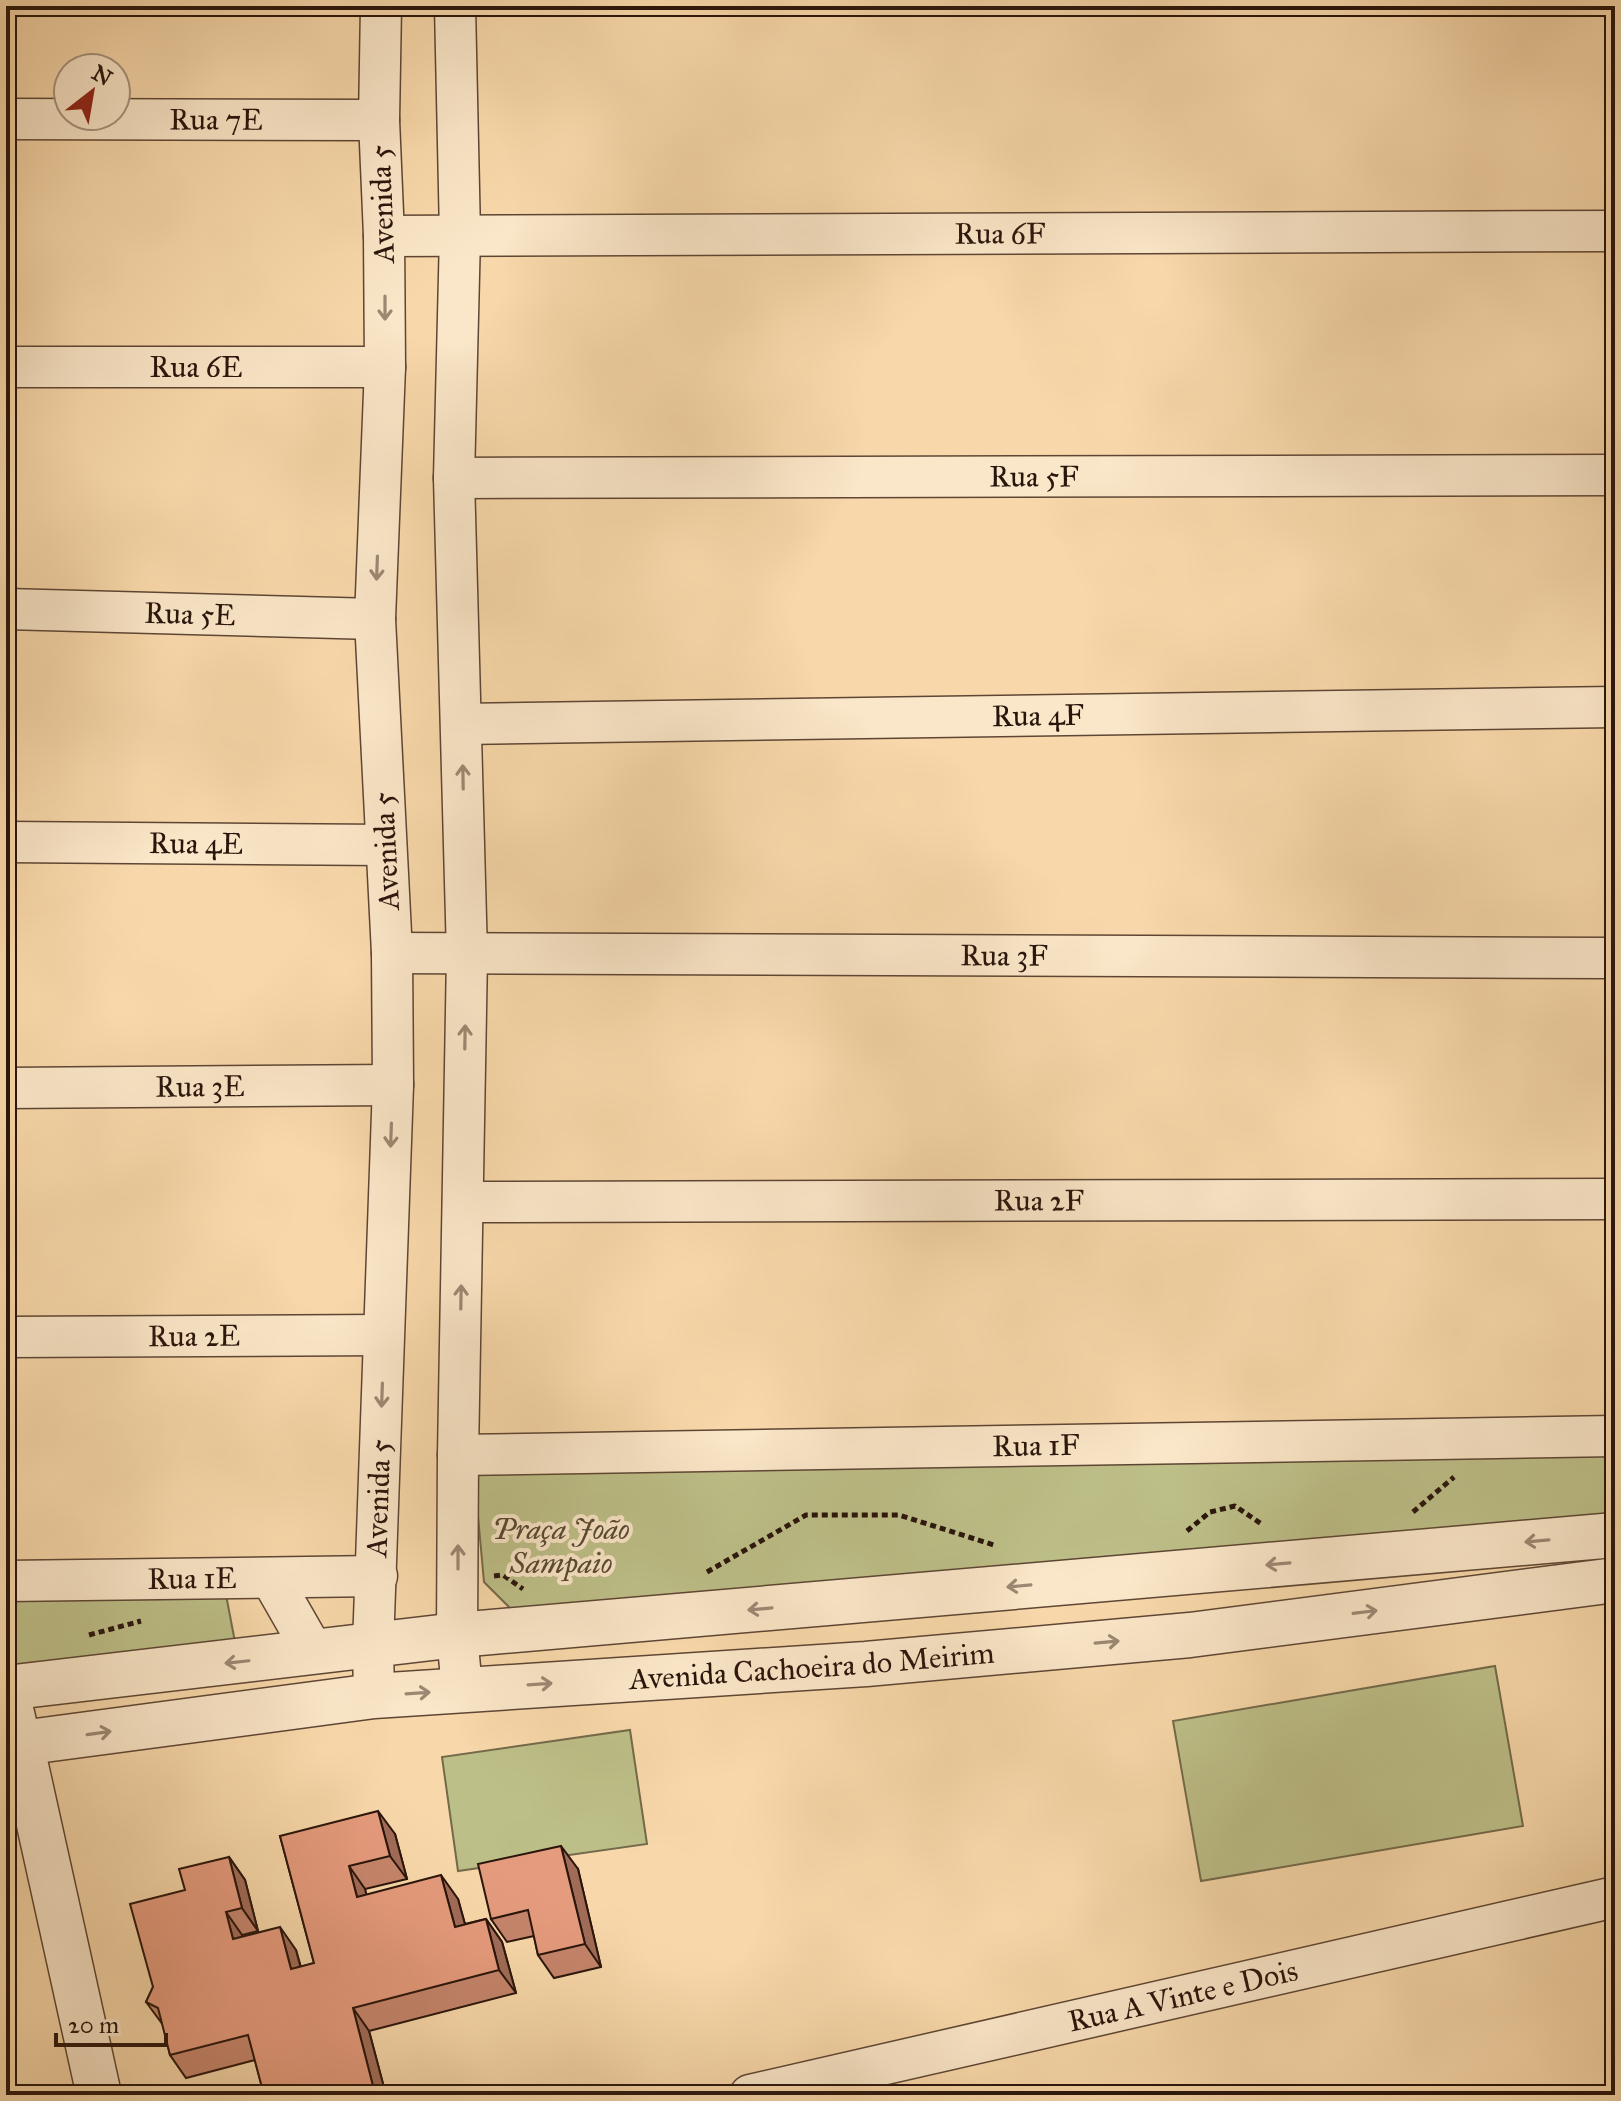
<svg xmlns="http://www.w3.org/2000/svg" width="1621" height="2101" viewBox="0 0 1621 2101" font-family="'IM FELL Great Primer',serif">
<rect width="100%" height="100%" fill="#f8d8aa"/>
<filter id="stains"><feTurbulence type="fractalNoise" baseFrequency=".0025" numOctaves="4"/><feColorMatrix values="0 0 0 0 .2 0 0 0 0 .09 0 0 0 0 .02 0 0 0 .5 -.17"/></filter>
<radialGradient id="worn" r=".72"><stop offset=".6" stop-color="#630" stop-opacity="0"/><stop offset="1" stop-color="#630" stop-opacity=".3"/></radialGradient>
<path fill="#bdbf88" stroke="#746a4a" stroke-width="2" d="M1615 1454V1531L528 1626 484 1582 474 1472Z
M223 1579 235 1642 6 1672V1587Z
M1495 1666 1523 1826 1201 1881 1173 1721Z
M630 1730 647 1844 458 1871 442 1757Z"/>
<g fill="none" stroke-linecap="round" stroke-linejoin="round">
<g stroke="#5e4634" stroke-width="43">
<g id="minor">
<path d="M455 6 460 235 454 478 467 955 458 1455 457 1635 462 1689"/>
<path id="s1" d="M6 119 379 120"/>
<path id="s2" d="M384 236 1615 231"/>
<path id="s3" d="M6 367H385"/>
<path id="s4" d="M454 478 1615 475"/>
<path id="s5" d="M6 609 375 619"/>
<path id="s6" d="M462 724 1615 707"/>
<path id="s7" d="M6 842 386 845"/>
<path id="s8" d="M392 953 1615 958"/>
<path id="s9" d="M6 1088 393 1085"/>
<path id="s10" d="M463 1202 1615 1199"/>
<path id="s11" d="M6 1337 383 1335"/>
<path id="s12" d="M458 1455 1615 1436"/>
<path d="M271 1578 314 1653"/>
<path id="s13" d="M6 1581 377 1576"/>
<path d="M8 1688 21 1743"/>
<path id="s14" d="M374 1696 373 1646 393 1085 392 953 375 619 385 367 384 236 379 120 381 6"/>
<path id="s15" d="M750 2095 1615 1897"/>
</g>
</g>
<g stroke="#5e4634" stroke-width="47">
<g id="tertiary">
<path d="M6 1688 457 1635 1615 1535"/>
<path d="M21 1743 99 2095"/>
<path id="s16" d="M6 1745 374 1696 866 1664 1190 1635 1615 1580"/>
</g>
</g>
<path stroke="#2a150c" stroke-width="5" stroke-dasharray="6 4" stroke-linecap="butt" d="M1413 1512 1454 1477
M1187 1531 1210 1512 1235 1506 1263 1525
M707 1572 806 1515H899L997 1546
M494 1576 503 1575 523 1589
M89 1635 141 1621"/>
<use href="#minor" stroke="#fae6c8" stroke-width="40"/>
<use href="#tertiary" stroke="#fae6c8" stroke-width="44"/>
</g>
<path fill="#c5856c" stroke="#2a150c" stroke-width="2" d="M395 1834 407 1879 365 1889 366 1895 458 1899 465 1924 486 1919 502 1942 516 1993 369 2031 386 2095H264L255 2060 186 2078 170 2055 163 2025 146 2002 153 1987 185 1890 229 1857 245 1880 258 1931 242 1935V1937L296 1950 301 1967 314 1963 280 1836Z
M578 1869 601 1967 554 1978 538 1955 534 1936 507 1942 491 1919Z"/>
<path fill="#a06c58" stroke="#2a150c" stroke-width="2" d="M378 1811 395 1834 407 1879 390 1856Z
M561 1846 578 1869 601 1967 585 1944Z
M229 1857 245 1880 258 1931 242 1908Z
M349 1866 365 1889 373 1921 357 1897Z
M441 1875 458 1899 472 1950 455 1927Z
M226 1912 242 1935 249 1962 233 1939Z
M486 1919 502 1942 516 1993 499 1970Z
M280 1927 296 1950 307 1992 291 1969Z
M353 2008 369 2031 386 2095H379L373 2086Z"/>
<path fill="#e59b7d" stroke="#2a150c" stroke-width="2" d="M378 1811 390 1856 349 1866 357 1897 441 1875 455 1927 486 1919 499 1970 353 2008 373 2086 339 2095H264L248 2035 170 2055 158 2008 146 2002 153 1987 130 1904 185 1890 179 1869 229 1857 242 1908 226 1912 233 1939 280 1927 291 1969 314 1963 280 1836Z
M561 1846 585 1944 538 1955 528 1910 491 1919 478 1864Z"/>
<defs><path id="oneway-shaft" d="M-6 0H5M1.5-3L5.5 0L1.5 3" fill="none" stroke-width="1.6" stroke-linecap="round" stroke-linejoin="round" transform="scale(2)"/></defs>
<g stroke="#9c8873">
<use href="#oneway-shaft" transform="translate(385 308) rotate(90)"/>
<use href="#oneway-shaft" transform="translate(377 568) rotate(92)"/>
<use href="#oneway-shaft" transform="translate(463 777) rotate(-91)"/>
<use href="#oneway-shaft" transform="translate(465 1037) rotate(-89)"/>
<use href="#oneway-shaft" transform="translate(391 1135) rotate(92)"/>
<use href="#oneway-shaft" transform="translate(461 1297) rotate(-89)"/>
<use href="#oneway-shaft" transform="translate(382 1395) rotate(92)"/>
<use href="#oneway-shaft" transform="translate(1537 1541) rotate(175)"/>
<use href="#oneway-shaft" transform="translate(458 1557) rotate(-90)"/>
<use href="#oneway-shaft" transform="translate(1278 1564) rotate(175)"/>
<use href="#oneway-shaft" transform="translate(1019 1586) rotate(175)"/>
<use href="#oneway-shaft" transform="translate(760 1609) rotate(175)"/>
<use href="#oneway-shaft" transform="translate(1365 1612) rotate(-7)"/>
<use href="#oneway-shaft" transform="translate(1107 1642) rotate(-5)"/>
<use href="#oneway-shaft" transform="translate(237 1662) rotate(174)"/>
<use href="#oneway-shaft" transform="translate(540 1684) rotate(-4)"/>
<use href="#oneway-shaft" transform="translate(418 1693) rotate(-4)"/>
<use href="#oneway-shaft" transform="translate(99 1733) rotate(-8)"/>
</g>
<g text-anchor="middle" dominant-baseline="central" stroke-width="8" stroke-linejoin="round" paint-order="stroke">
<g font-size="30" fill="#2a150c" stroke="#fae6c8">
<text stroke="none"><textPath href="#s1" startOffset="210">Rua 7E</textPath></text>
<text transform="translate(382 204) rotate(-92)">Avenida 5</text>
<text stroke="none"><textPath href="#s2" startOffset="616">Rua 6F</textPath></text>
<text stroke="none"><textPath href="#s3" startOffset="190">Rua 6E</textPath></text>
<text stroke="none"><textPath href="#s4" startOffset="580">Rua 5F</textPath></text>
<text stroke="none"><textPath href="#s5" startOffset="184">Rua 5E</textPath></text>
<text stroke="none"><textPath href="#s6" startOffset="576">Rua 4F</textPath></text>
<text stroke="none"><textPath href="#s7" startOffset="190">Rua 4E</textPath></text>
<text transform="translate(386 851) rotate(-93)">Avenida 5</text>
<text stroke="none"><textPath href="#s8" startOffset="612">Rua 3F</textPath></text>
<text stroke="none"><textPath href="#s9" startOffset="194">Rua 3E</textPath></text>
<text stroke="none"><textPath href="#s10" startOffset="576">Rua 2F</textPath></text>
<text stroke="none"><textPath href="#s11" startOffset="188">Rua 2E</textPath></text>
<text stroke="none"><textPath href="#s12" startOffset="578">Rua 1F</textPath></text>
<text stroke="none"><textPath href="#s14" startOffset="198">Avenida 5</textPath></text>
<text stroke="none"><textPath href="#s13" startOffset="186">Rua 1E</textPath></text>
<text stroke="none"><textPath href="#s16" startOffset="810">Avenida Cachoeira do Meirim</textPath></text>
<text stroke="none"><textPath href="#s15" startOffset="444">Rua A Vinte e Dois</textPath></text>
</g>
<g font-size="30" font-style="italic" fill="#564831" stroke="#fae6c8">
<text x="561" y="1529">Praça João<tspan x="561" dy="34">Sampaio</tspan></text>
</g>
</g>
<rect width="1621" height="2101" fill="none" stroke="#f8d8aa" stroke-width="32"/>
<rect x="8" y="8" width="1605" height="2085" fill="none" stroke="#2a150c" stroke-width="4"/>
<rect x="16" y="16" width="1589" height="2069" fill="none" stroke="#2a150c" stroke-width="2"/>
<g transform="translate(92 92) rotate(31)"><circle r="38" fill="#fae6c8" stroke="#a7927d" stroke-width="2"/>
<path d="M0-6L14 30L0 20L-14 30Z" fill="#8f2418"/>
<text y="-12" font-size="22" font-weight="bold" text-anchor="middle" fill="#2a150c">N</text>
</g>
<path d="M56 2033v12h110v-12" fill="none" stroke="#2a150c" stroke-width="4"/>
<text x="68" y="2033" font-size="24" fill="#2a150c" stroke="#fae6c8" stroke-width="6" paint-order="stroke">20 m</text>
<rect width="100%" height="100%" filter="url(#stains)"/>
<rect width="100%" height="100%" fill="url(#worn)"/>
</svg>
